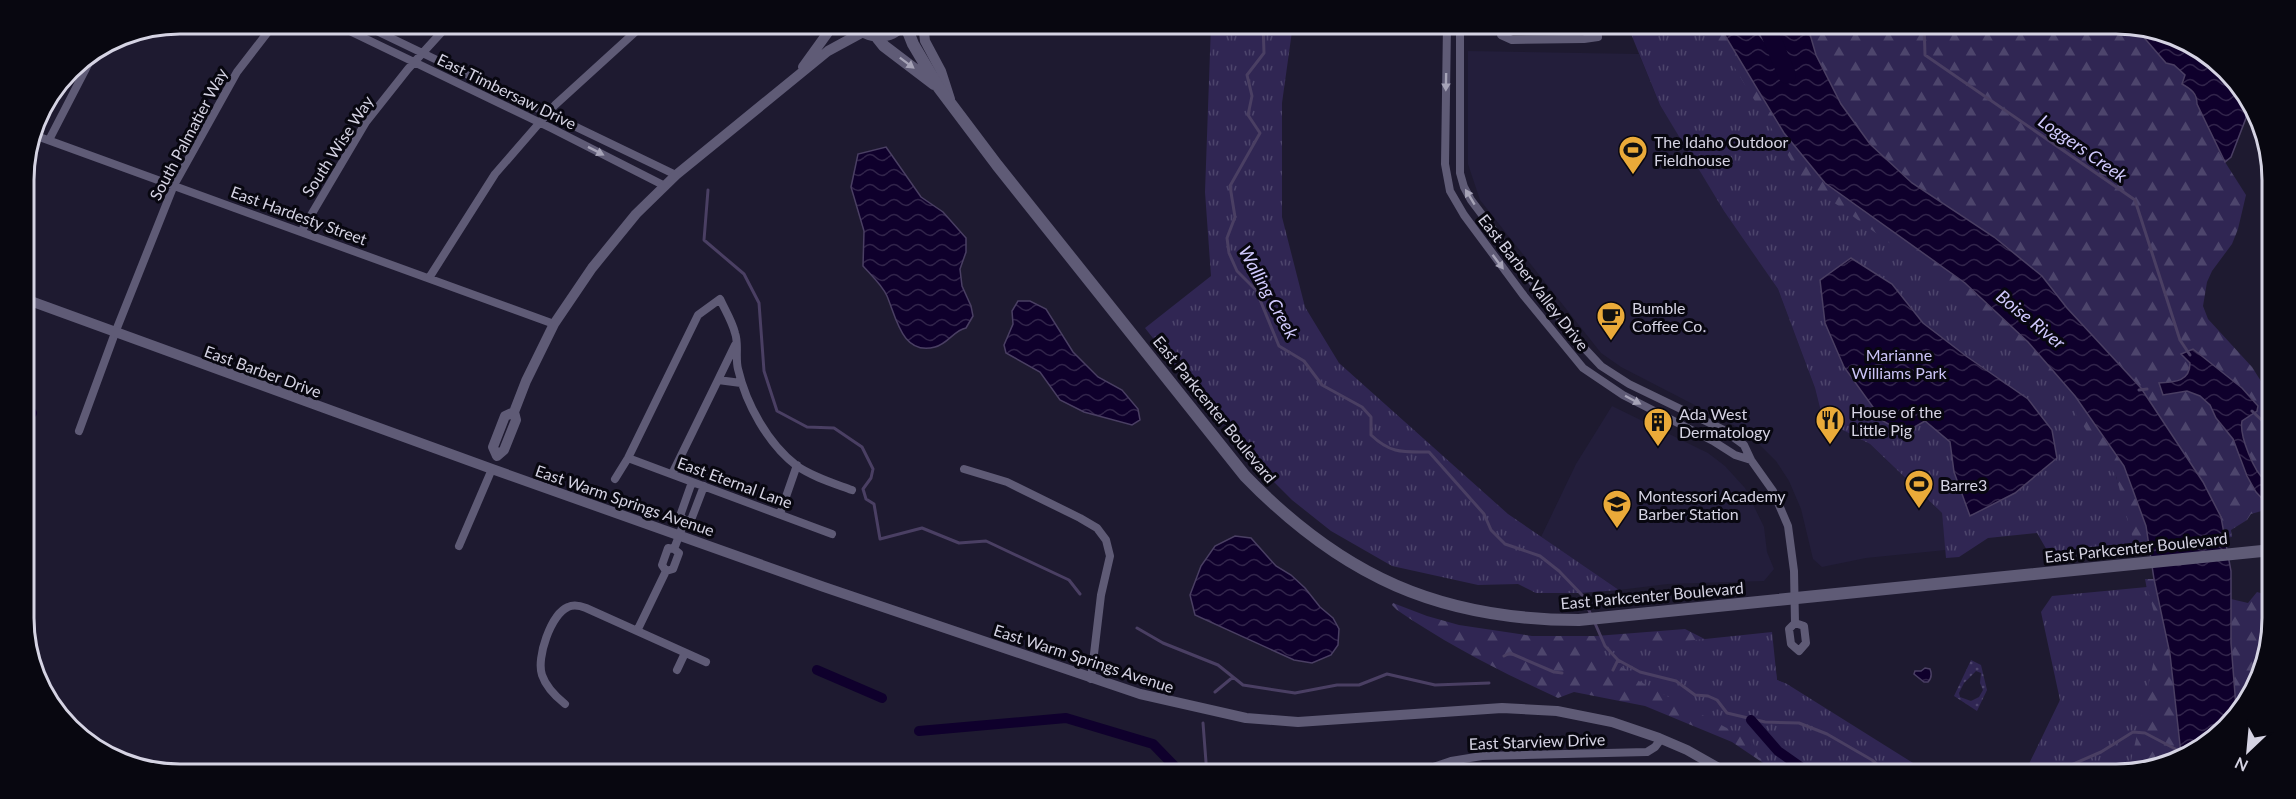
<svg xmlns="http://www.w3.org/2000/svg" width="2296" height="799" viewBox="0 0 2296 799" font-family="Lato,sans-serif">
<defs>
<pattern id="grass-dots" width="8" height="8" patternUnits="userSpaceOnUse" patternTransform="scale(1.5)"><rect width="8" height="8" fill="#302653"/><path d="M2 2h.1M6 6h.1" fill="none" stroke="#4d456c" stroke-width="1.8" stroke-linecap="round"/></pattern>
<pattern id="forest-firs" width="22" height="20" patternUnits="userSpaceOnUse" patternTransform="scale(1.5)"><rect width="22" height="20" fill="#302653"/><path d="M5 1l3.5 6h-7zM16 11l3.5 6h-7z" fill="#4d456c"/></pattern>
<pattern id="park-tufts" width="24" height="20" patternUnits="userSpaceOnUse" patternTransform="scale(1.5)"><rect width="24" height="20" fill="#302653"/><path d="M3 7l-1-3M5 7V3M7 7l1-3M15 17l-1-3M17 17v-4M19 17l1-3" fill="none" stroke="#4d456c"/></pattern>
<pattern id="water-waves" width="16" height="10" patternUnits="userSpaceOnUse" patternTransform="scale(1.5)"><rect width="16" height="10" fill="#0f002c"/><path d="M0 5q4-4 8 0t8 0" fill="none" stroke="#31244a"/></pattern>
</defs>
<rect width="100%" height="100%" fill="#1e1a30"/>
<path fill="#231e3b" d="M1468 51 1639 54 1660 105 1778 289 1815 388 1823 420 1870 444 1942 513 1946 550 1866 558 1822 567 1813 559 1801 509 1789 481 1776 461 1754 439 1741 429 1621 367 1601 353 1480 200 1468 164Z
M1612 406 1708 453 1725 466 1745 488 1764 527 1767 552 1774 569 1764 581 1668 584 1619 590 1541 537 1576 464Z"/>
<path fill="url(#grass-dots)" fill-rule="evenodd" d="M1971 660 1981 665 1987 690 1977 711 1954 696ZM1976 671 1981 673 1980 683 1983 690 1979 697 1971 701 1960 697 1959 693 1964 683Z"/>
<path fill="url(#forest-firs)" d="M1686 24H1718L1784 133 1825 183 1965 283 2028 342 2075 396 2124 466 2146 526 2149 545 2131 547 2116 476 1851 258Z
M1750 24H1772L1781 54H1776Z
M1807 24H2116C2143 29 2150 44 2168 63L2174 65 2185 75 2225 162 2246 195 2238 229 2232 244 2212 271 2207 282 2203 306 2208 319 2252 367 2271 397 2272 508 2251 514 2247 520 2231 530 2232 537 2224 538 2221 517 2179 445 2141 388 2067 308 2042 276 1994 237 1912 183 1870 144 1841 104 1816 55Z
M2145 579H2154L2170 654 2181 754 2125 775 2153 622Z
M2257 592 2267 595 2272 594V618L2264 668 2236 707 2231 643V599L2248 603Z
M1393 603 1427 616 1459 625 1532 636H1596L1685 629 1744 659 1775 666 1777 680 1787 684 1794 695 1915 775H1781L1732 742 1645 706 1574 692 1558 698C1501 672 1448 645 1397 610L1392 605Z"/>
<path fill="url(#park-tufts)" d="M1211 24H1293L1282 103V217L1305 307 1339 363 1508 514 1619 590 1580 593H1536L1518 584 1478 585 1392 566 1331 531 1292 500 1268 476 1224 424 1222 426 1145 328 1211 276 1205 192Z
M1627 24H1708L1803 180 1906 255 2062 393 2116 476 2134 543 2048 552 2037 533 1988 538 1959 557 1946 558 1942 513 1870 444 1823 420 1815 388 1778 289 1724 211 1660 105Z
M2147 587 2160 634 2128 774 2013 775 2026 770 2060 700 2041 612 2052 596Z
M1772 632 1777 680 1787 684 1929 773 1938 775H1790L1758 757 1753 742 1622 672 1629 671 1590 651Z"/>
<path fill="url(#water-waves)" stroke="#4a3f63" stroke-width="1.5" d="M1718 24H1750L1775 54H1780L1772 24H1807L1816 55 1841 104 1870 144 1912 183 1994 237 2042 276 2067 308 2141 388 2203 482 2221 517 2231 571V643L2236 707 2210 743 2181 754 2170 654 2154 579 2146 526 2124 466 2075 396 2028 342 1965 283 1825 183 1784 133Z
M2132 27 2165 32 2233 78 2246 110V118L2231 157 2225 162 2197 104C2197 93 2191 89 2182 84L2185 75 2174 65 2166 63 2141 34Z
M886 147 921 197 943 212 966 238V252L960 269 962 286 971 306 973 316 966 328C954 330 948 344 935 347 902 356 896 317 887 296 882 285 871 275 863 266L864 231 851 187 858 154Z
M1851 258 1892 284 1923 323 1966 356 2028 399 2052 430 2057 458 2015 493 1970 516 1954 472 1950 442 1925 421 1904 433 1883 421 1844 367 1825 323 1820 280Z
M1018 301H1030L1046 309 1073 352 1098 377 1122 390 1138 409 1140 420 1132 425 1084 412 1060 400 1040 372 1006 353 1004 345 1013 324 1012 311Z
M2193 349 2242 388 2258 406 2257 411 2242 421C2239 435 2254 472 2265 480L2272 478V509L2256 492 2247 476 2233 439 2216 418 2210 405 2200 396 2187 391 2163 395 2159 383C2174 382 2190 382 2190 363L2181 354Z
M1235 536 1251 538 1276 566 1291 575 1305 588 1320 607 1333 618 1339 629 1338 645 1331 655 1312 663 1294 660 1195 615 1190 595 1201 566 1215 546Z
M1925 668 1930 669C1932 674 1932 678 1928 682H1924L1914 674 1915 671H1921Z"/>
<g fill="none" stroke-linecap="round" stroke-linejoin="round">
<path stroke="#4a3f63" stroke-width="3" d="M1263 24 1264 53 1247 75 1252 96 1248 115 1260 133 1230 186 1235 217 1227 238 1229 253 1237 271 1256 290 1279 346 1304 361 1322 385 1362 407 1371 417V435C1391 454 1403 452 1429 452L1484 514 1491 530 1505 544 1540 556 1559 571 1582 595 1591 615
M1924 24 1925 55 2135 200 2180 340 2190 355
M708 190 704 240 744 274 759 303 764 371 777 411 807 427 834 428 862 447 873 469 871 478 863 489 866 499 874 504 880 539 922 528 959 543 986 541 1069 580 1080 594
M2139 390 2147 389
M2252 411 2271 429
M1594 621 1605 646 1618 660 1640 672 1676 681 1695 695 1708 696 1717 700 1727 713 1765 722 1799 723 1827 734 1872 760 1890 775
M1137 628 1163 643 1218 665 1243 685 1295 693 1337 685H1359L1387 674 1435 685 1489 683
M1504 656 1510 653 1554 672 1562 673
M1613 670 1618 660
M1215 692 1233 677
M1203 723 1207 775
M2048 775 2101 752 2133 732 2145 733 2183 753"/>
<path stroke="#0f002c" stroke-width="10" d="M26 410 32 413
M817 670 882 698
M1751 720 1778 751 1812 775
M919 731 1066 718 1153 744 1183 775"/>
<path stroke="#0f002c" stroke-width="18" d="M1766 24 1787 75"/>
<path stroke="#5f5b76" stroke-width="8" d="M335 24 551 128 665 186
M362 24 676 175
M1447 24 1445 164 1450 191 1464 215 1524 296 1583 368 1623 395 1713 441 1735 455 1751 460
M1460 24V173L1464 187 1471 200 1574 337 1601 366 1629 384 1722 429 1744 445 1751 460 1773 491 1788 526 1794 571 1795 623 1789 629 1791 644 1799 651 1806 643 1804 626 1795 623
M1501 24V35L1512 40 1584 39 1598 37 1597 24
M34 135 554 324
M49 140 94 53
M301 232 366 122 408 69 449 24
M429 278 495 174 555 105 644 24
M735 345 718 380 741 383
M79 431 115 333 174 185 237 72 274 24
M628 458 832 534
M964 469 1007 482 1080 518 1097 528 1106 540 1110 556 1101 595 1091 679
M672 474 718 380
M615 479 628 458 698 315 720 299C725 310 732 321 735 333 739 344 735 357 738 369 746 404 768 444 797 466 813 477 833 483 852 490
M692 482 680 516 685 520H691L704 486
M780 514 797 465
M459 546 492 469
M668 548 674 549 679 553 673 569 666 571 662 565Z
M674 549 685 520
M637 631 666 571
M677 670 685 653
M565 704C555 696 546 687 542 675 536 658 551 614 568 607 574 604 581 606 586 608L706 662
M1410 775 1451 761 1482 756 1647 752 1655 747 1661 739"/>
<path stroke="#5f5b76" stroke-width="10" d="M923 24 925 41 941 71 950 99
M803 67 834 24
M25 299 492 469 824 587 1140 694 1246 718 1298 722 1502 708 1557 711 1612 722 1659 738 1687 750 1731 775
M514 412 505 416 493 447 497 456 504 450 516 420 514 412 526 381 554 324 592 268 636 214 676 175 828 51 863 32"/>
<path stroke="#5f5b76" stroke-width="12" d="M855 24C868 39 890 40 903 24
M905 24 913 44 939 88 997 165 1245 476C1342 576 1439 620 1579 620L2272 550
M876 36 884 46 934 84"/>
</g>
<defs><path id="oneway-solid" d="M-6-.8H1V-3.2L6.5 0L1 3.2V.8H-6Z" transform="scale(1.5)"/></defs>
<g fill="#a6a3b7">
<use href="#oneway-solid" transform="translate(907 63) rotate(37)"/>
<use href="#oneway-solid" transform="translate(1446 82) rotate(91)"/>
<use href="#oneway-solid" transform="translate(596 151) rotate(27)"/>
<use href="#oneway-solid" transform="translate(1470 197) rotate(-121)"/>
<use href="#oneway-solid" transform="translate(1498 262) rotate(53)"/>
<use href="#oneway-solid" transform="translate(1633 400) rotate(28)"/>
</g>
<defs>
<g id="stadium-pin" transform="scale(1.5)"><path d="M0 17L-7.5 6A9.5 9.5 0 1 1 7.5 6Z" fill="#eaaa39" stroke="#080710"/><path d="M0-5a6.5 5 0 1 0 0 10a6.5 5 0 1 0 0-10ZM-3.5-1.8h7v3.6h-7Z" fill="#111"/></g>
<g id="cafe-pin" transform="scale(1.5)"><path d="M0 17L-7.5 6A9.5 9.5 0 1 1 7.5 6Z" fill="#eaaa39" stroke="#080710"/><path d="M-5.5-4.5H6V0H3Q3 3.5 0 3.5H-2.5Q-5.5 3.5-5.5 0ZM3-3.2v2h1.7v-2ZM-6 4.5H4V6H-6Z" fill="#111"/></g>
<g id="restaurant-pin" transform="scale(1.5)"><path d="M0 17L-7.5 6A9.5 9.5 0 1 1 7.5 6Z" fill="#eaaa39" stroke="#080710"/><path d="M-5-6h1v4h1v-4h1v4h1v-4h1v5L-1.5 .5V6h-2V.5L-5-1ZM5-6V6H3V1.5H1.5Q1.5-4 5-6Z" fill="#111"/></g>
<g id="building-pin" transform="scale(1.5)"><path d="M0 17L-7.5 6A9.5 9.5 0 1 1 7.5 6Z" fill="#eaaa39" stroke="#080710"/><path d="M-4-6H4V6H1V3H-1V6H-4ZM-2.5-4.3h1.7v1.8h-1.7ZM.8-4.3h1.7v1.8H.8ZM-2.5-1h1.7V.8h-1.7ZM.8-1h1.7V.8H.8Z" fill="#111"/></g>
<g id="school-pin" transform="scale(1.5)"><path d="M0 17L-7.5 6A9.5 9.5 0 1 1 7.5 6Z" fill="#eaaa39" stroke="#080710"/><path d="M0-5L7-2L0 1L-7-2ZM-4 1L0 2.5L4 1V4Q0 6-4 4Z" fill="#111"/></g>
</defs>
<g fill-rule="evenodd">
<use href="#stadium-pin" x="1633" y="150"/>
<use href="#cafe-pin" x="1611" y="316"/>
<use href="#restaurant-pin" x="1830" y="420"/>
<use href="#building-pin" x="1658" y="422"/>
<use href="#stadium-pin" x="1919" y="484"/>
<use href="#school-pin" x="1617" y="504"/>
</g>
<g text-anchor="middle" dominant-baseline="central" stroke-width="6" stroke-linejoin="round" paint-order="stroke">
<g font-size="16" fill="#d5d3e3" stroke="#080710">
<text transform="translate(507 91) rotate(26)">East Timbersaw Drive</text>
<text transform="translate(188 134) rotate(-62)">South Palmatier Way</text>
<text transform="translate(337 146) rotate(-57)">South Wise Way</text>
<text transform="translate(299 215) rotate(20)">East Hardesty Street</text>
<text transform="translate(1534 282) rotate(52)">East Barber Valley Drive</text>
<text transform="translate(263 371) rotate(20)">East Barber Drive</text>
<text transform="translate(1215 409) rotate(51)">East Parkcenter Boulevard</text>
<text transform="translate(735 482) rotate(20)">East Eternal Lane</text>
<text transform="translate(625 500) rotate(19)">East Warm Springs Avenue</text>
<text transform="translate(2136 547) rotate(-6)">East Parkcenter Boulevard</text>
<text transform="translate(1652 595) rotate(-5)">East Parkcenter Boulevard</text>
<text transform="translate(1084 658) rotate(18)">East Warm Springs Avenue</text>
<text transform="translate(1537 741) rotate(-2)">East Starview Drive</text>
</g>
<g font-size="16" fill="#d5d3e3" stroke="#080710" text-anchor="start">
<text x="1654" y="141">The Idaho Outdoor<tspan x="1654" dy="18">Fieldhouse</tspan></text>
<text x="1632" y="307">Bumble<tspan x="1632" dy="18">Coffee Co.</tspan></text>
<text x="1851" y="411">House of the<tspan x="1851" dy="18">Little Pig</tspan></text>
<text x="1679" y="413">Ada West<tspan x="1679" dy="18">Dermatology</tspan></text>
<text x="1940" y="484">Barre3</text>
<text x="1638" y="495">Montessori Academy<tspan x="1638" dy="18">Barber Station</tspan></text>
</g>
<g font-size="16" fill="#cbc4f7" stroke="#080710">
<text x="1899" y="354">Marianne<tspan x="1899" dy="18">Williams Park</tspan></text>
</g>
<g font-size="18" font-style="italic" fill="#d1cafd" stroke="#080710">
<text transform="translate(2083 148) rotate(35)">Loggers Creek</text>
<text transform="translate(1269 292) rotate(61)">Walling Creek</text>
<text transform="translate(2031 319) rotate(39)">Boise River</text>
</g>
</g>
<path d="M0 0H2296V799H0ZM180 34H2116A146 146 0 0 1 2262 180V618A146 146 0 0 1 2116 764H180A146 146 0 0 1 34 618V180A146 146 0 0 1 180 34Z" fill="#080710" fill-rule="evenodd"/>
<path fill="none" stroke="#d5d3e3" stroke-width="3" d="M180 34H2116A146 146 0 0 1 2262 180V618A146 146 0 0 1 2116 764H180A146 146 0 0 1 34 618V180A146 146 0 0 1 180 34Z"/>
<g transform="translate(2248 751) rotate(206)" stroke="#080710" stroke-width="4.5" paint-order="stroke">
<path d="M0-4.5L10 22L0 15L-10 22Z" fill="#d5d3e3"/>
<text y="-9" font-size="16" font-weight="bold" text-anchor="middle" fill="#d5d3e3">N</text>
</g>
</svg>
